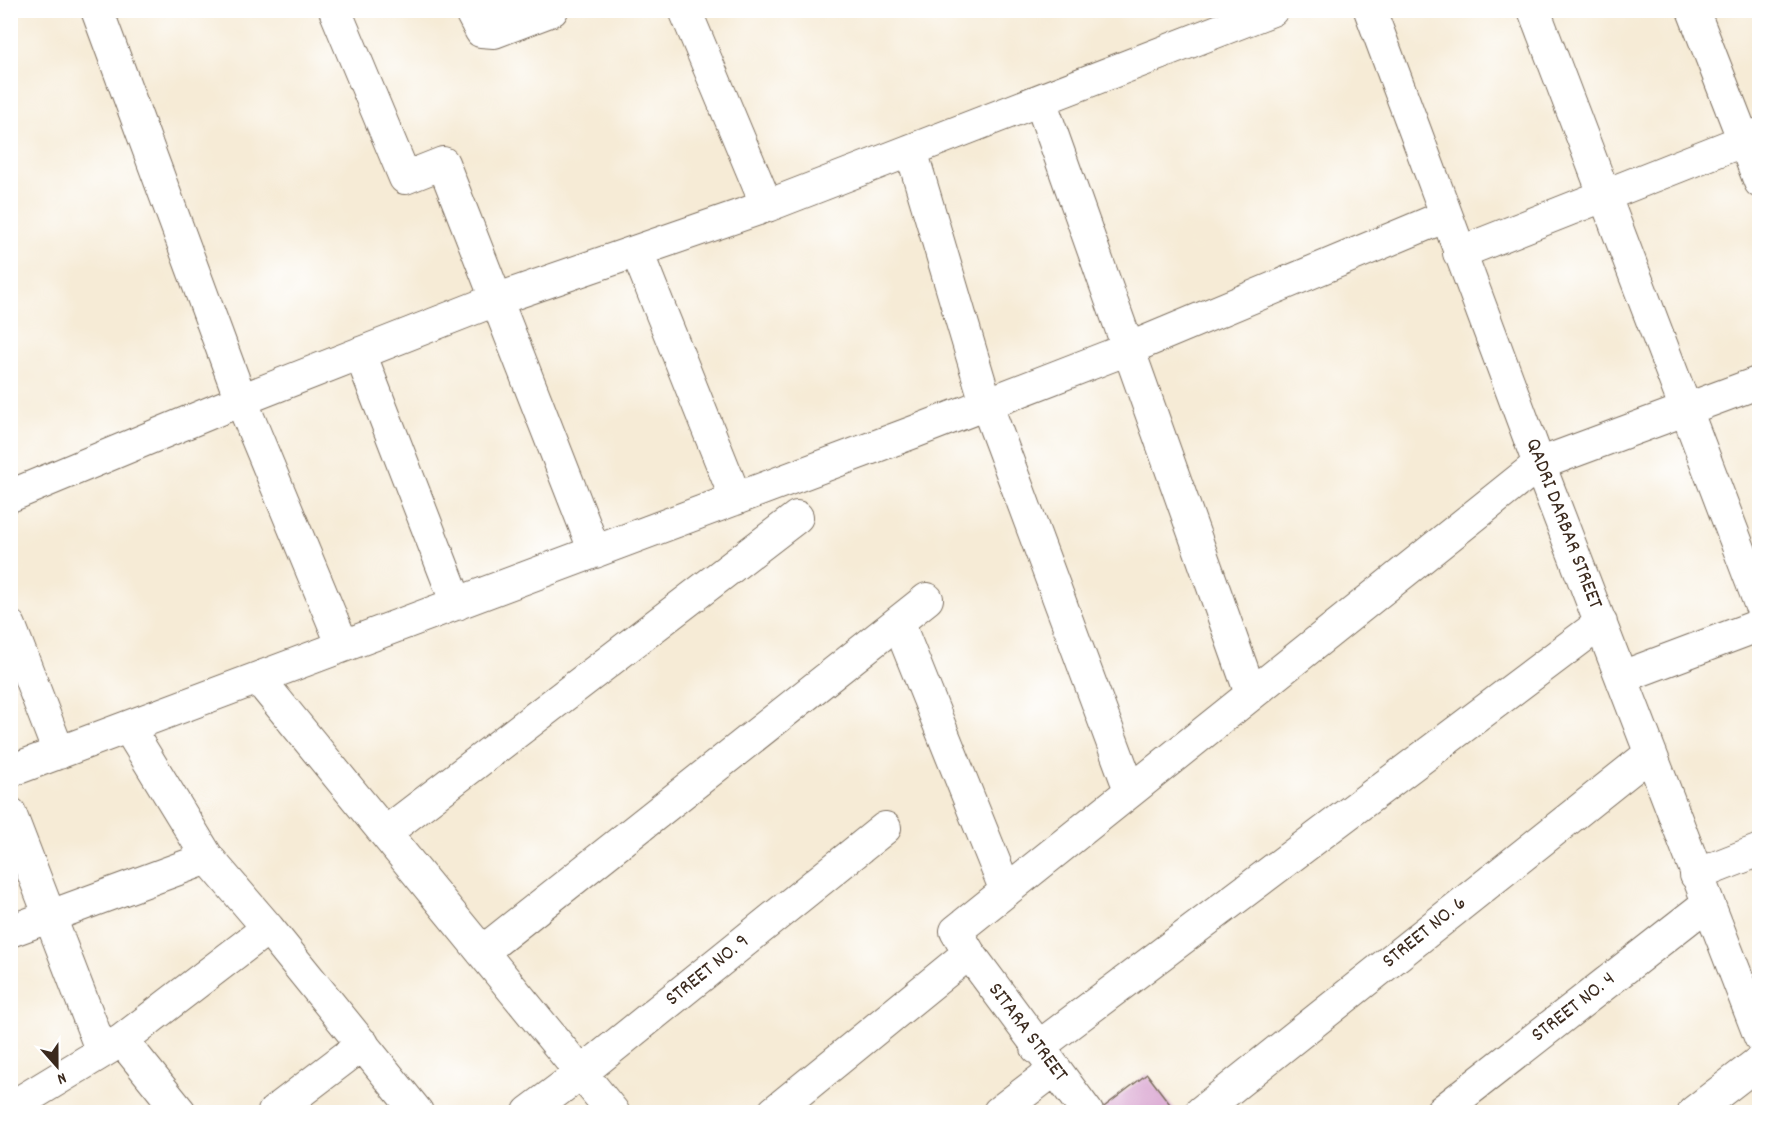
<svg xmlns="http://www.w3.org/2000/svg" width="1770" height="1123" viewBox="0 0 1770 1123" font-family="Dekko,sans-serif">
<rect width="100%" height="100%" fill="#fff"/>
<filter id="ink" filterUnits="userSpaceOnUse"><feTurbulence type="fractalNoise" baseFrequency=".0167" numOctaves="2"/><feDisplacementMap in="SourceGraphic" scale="12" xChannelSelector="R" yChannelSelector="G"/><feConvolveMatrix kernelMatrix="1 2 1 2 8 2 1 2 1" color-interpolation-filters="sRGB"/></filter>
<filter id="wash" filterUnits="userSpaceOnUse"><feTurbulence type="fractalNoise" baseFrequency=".008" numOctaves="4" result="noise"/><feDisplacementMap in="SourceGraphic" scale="24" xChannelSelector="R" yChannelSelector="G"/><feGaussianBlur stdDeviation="1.35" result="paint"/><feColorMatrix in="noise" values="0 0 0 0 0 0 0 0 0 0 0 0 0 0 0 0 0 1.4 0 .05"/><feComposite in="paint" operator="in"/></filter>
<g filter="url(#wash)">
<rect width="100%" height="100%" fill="#f6ebd6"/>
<g id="blocks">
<path fill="#d397c9" d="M1147 1074 1176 1112H1102L1100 1110Z"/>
</g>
</g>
<g filter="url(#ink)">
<use href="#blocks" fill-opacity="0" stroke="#7c6e5e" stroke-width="1.5"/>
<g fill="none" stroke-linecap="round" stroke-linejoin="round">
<g stroke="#7c6e5e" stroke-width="34">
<path id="minor" d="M97 10 241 400 343 646
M335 10 405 178 443 163 595 552
M470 10 481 31 494 32 552 10
M685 10 767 206
M1370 10 1539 464 1760 1037
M1534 10 1760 604
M1693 10 1760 182
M1040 100 1251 694
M911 150 986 403 1130 790
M637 252 736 499
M1459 253 1760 134
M360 353 457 604
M10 496 241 400 498 299 767 206 1272 10
M898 622 1006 891
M10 626 59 753
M1622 677 1760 625
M258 678 613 1112
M128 727 208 858 268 928 417 1112
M10 771 914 432 1128 349 1446 216
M10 813 102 1052
M385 833 797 517
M1696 875 1760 850
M10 931 208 858
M482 952 927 599
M969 953 1087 1112
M122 1040 180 1112
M1037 1048 1601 623
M10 1108 122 1040 268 928
M274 1112 363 1044
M529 1112 581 1073 885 828
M774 1112 969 953 956 931 1539 464 1760 382
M999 1112 1054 1070
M1201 1112 1650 754
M1441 1112 1707 904
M1694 1112 1760 1061"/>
</g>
<use href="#minor" stroke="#fff" stroke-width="32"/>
</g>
</g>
<g text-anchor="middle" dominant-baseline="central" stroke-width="4.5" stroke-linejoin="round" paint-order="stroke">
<g font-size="21" fill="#3b2a1e" stroke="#fff">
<text transform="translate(1563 524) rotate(69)">QADRI DARBAR STREET</text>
<text transform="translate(1425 933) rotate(-39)">STREET NO. 6</text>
<text transform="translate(708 971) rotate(-39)">STREET NO. 9</text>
<text transform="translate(1574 1008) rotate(-38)">STREET NO. 4</text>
<text transform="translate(1027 1033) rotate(53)">SITARA STREET</text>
</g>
</g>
<rect width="1770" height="1123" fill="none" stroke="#fff" stroke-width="36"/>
<g transform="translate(57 1066) rotate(159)" stroke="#ffffff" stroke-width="4.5" paint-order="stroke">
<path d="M0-4.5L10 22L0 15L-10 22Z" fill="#3b2a1e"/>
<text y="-9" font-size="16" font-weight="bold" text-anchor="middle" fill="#3b2a1e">N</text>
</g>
</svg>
